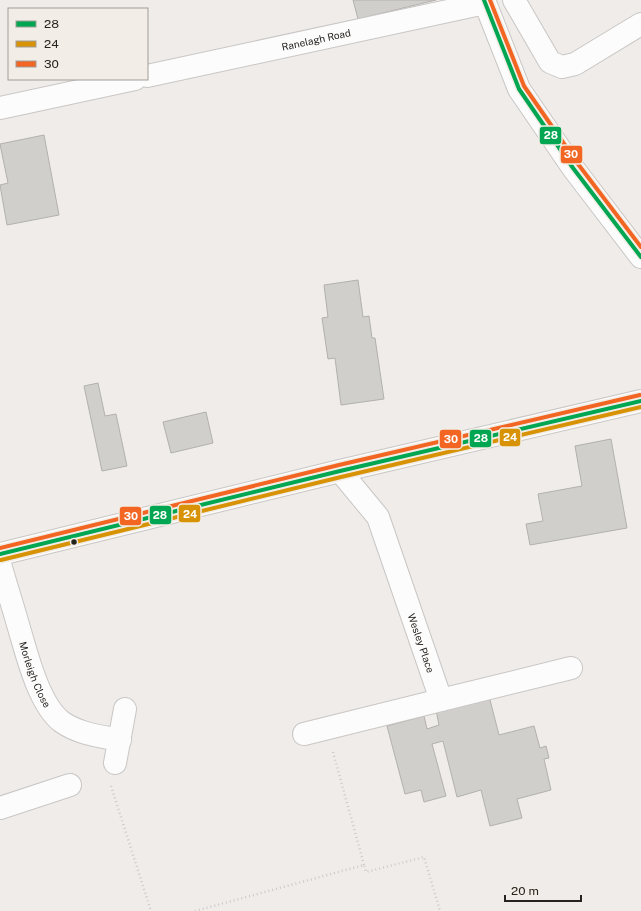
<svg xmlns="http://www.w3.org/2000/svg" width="641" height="911" viewBox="0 0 641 911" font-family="'Public Sans',sans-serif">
<rect width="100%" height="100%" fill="#efece9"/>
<path fill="#d1cfcc" stroke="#b2b1ae" d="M353 0H436L358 19Z
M44 135 59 215 7 225 0 185 8 183 0 144Z
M358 280 363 317 369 316 372 338H375L384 399 341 405 335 358 328 359 322 318 328 317 324 285Z
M98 383 105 416 116 414 127 466 102 471 84 386Z
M206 412 213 443 171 453 163 422Z
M611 439 627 528 530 545 526 524 543 521 538 494 582 486 575 446Z
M489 696 499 735 534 726 540 748 546 746 549 758 544 759 551 790 517 799 522 818 490 826 481 790 457 797 443 741 432 744 446 796 424 802 421 790 405 794 387 726 424 716 427 729 439 725 436 710Z"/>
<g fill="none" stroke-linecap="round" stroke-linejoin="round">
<g stroke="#c9c7c5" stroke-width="24">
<g id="minor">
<path d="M484 0 519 89 573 168 641 257"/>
<path d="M514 0 550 62 562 67 575 64 641 24"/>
<path id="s1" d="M147 76 485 3"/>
<path d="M0 108 135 79"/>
<path id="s2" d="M340 471 378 517 441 700 571 668"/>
<path d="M0 554 340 471 641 401"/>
<path id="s3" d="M0 564C6 585 13 607 19 628 27 655 39 705 62 722 79 734 100 736 120 740"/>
<path d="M304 734 441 700"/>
<path d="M115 763 125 709"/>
<path d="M0 808 70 785"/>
</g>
</g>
<path stroke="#cccbca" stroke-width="2.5" stroke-dasharray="1 3" stroke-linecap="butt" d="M333 752 364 865
M111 786 151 911
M195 911 364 865 366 872 424 857 440 911"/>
<use href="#minor" stroke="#fdfcfc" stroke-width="22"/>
<g stroke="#f2ede6" stroke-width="7">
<path id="bus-1" d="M484 0 519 89 573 168 641 257
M0 554 340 471 641 401"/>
</g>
<g stroke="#f2ede6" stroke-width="7">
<path id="bus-2" d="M1 560 341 477 641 407"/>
</g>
<g stroke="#f2ede6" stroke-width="7">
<path id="bus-3" d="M490 0 524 86 578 164 641 247
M0 548 339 465 640 395"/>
</g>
<use href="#bus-1" stroke="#00a651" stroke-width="4"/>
<use href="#bus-2" stroke="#d89205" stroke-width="4"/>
<use href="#bus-3" stroke="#f26522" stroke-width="4"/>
</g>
<circle fill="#262421" stroke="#f2ede6" stroke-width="1.5" cx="74" cy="542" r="3.5"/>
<g text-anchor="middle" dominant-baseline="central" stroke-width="3" stroke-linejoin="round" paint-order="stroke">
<g font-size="10" fill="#262421" stroke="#f2ede6">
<text stroke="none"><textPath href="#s1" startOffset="173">Ranelagh Road</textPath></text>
<text stroke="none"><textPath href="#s2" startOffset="193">Wesley Place</textPath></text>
<text stroke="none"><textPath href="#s3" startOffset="116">Morleigh Close</textPath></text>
</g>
</g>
<g stroke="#f2ede6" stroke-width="1.5">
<rect x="539" y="126" width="23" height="19" rx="4" fill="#00a651"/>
<rect x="560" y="145" width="23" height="19" rx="4" fill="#f26522"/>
<rect x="499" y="428" width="22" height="19" rx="4" fill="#d89205"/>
<rect x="469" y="429" width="23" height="19" rx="4" fill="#00a651"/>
<rect x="439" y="429" width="23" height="20" rx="4" fill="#f26522"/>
<rect x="178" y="504" width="23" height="19" rx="4" fill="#d89205"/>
<rect x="149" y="505" width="23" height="20" rx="4" fill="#00a651"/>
<rect x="119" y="506" width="23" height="20" rx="4" fill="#f26522"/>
</g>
<g font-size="11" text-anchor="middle" font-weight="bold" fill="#fff">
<text x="551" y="139">28</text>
<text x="571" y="158">30</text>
<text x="510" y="441">24</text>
<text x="481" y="442">28</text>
<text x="451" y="443">30</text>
<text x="190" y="518">24</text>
<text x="160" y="519">28</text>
<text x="131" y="520">30</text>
</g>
<rect x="8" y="8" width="140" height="72" fill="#f2ede6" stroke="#a09d97"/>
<rect x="16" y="21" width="20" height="6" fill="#00a651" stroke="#a09d97"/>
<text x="44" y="28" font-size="12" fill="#262421">28</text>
<rect x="16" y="41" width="20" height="6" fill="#d89205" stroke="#a09d97"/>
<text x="44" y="48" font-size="12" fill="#262421">24</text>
<rect x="16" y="61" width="20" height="6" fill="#f26522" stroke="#a09d97"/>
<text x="44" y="68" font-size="12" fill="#262421">30</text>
<path d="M505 895v6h76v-6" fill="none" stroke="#262421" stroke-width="2"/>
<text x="511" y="895" font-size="12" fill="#262421" stroke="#f2ede6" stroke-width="3" paint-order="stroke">20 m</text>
</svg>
